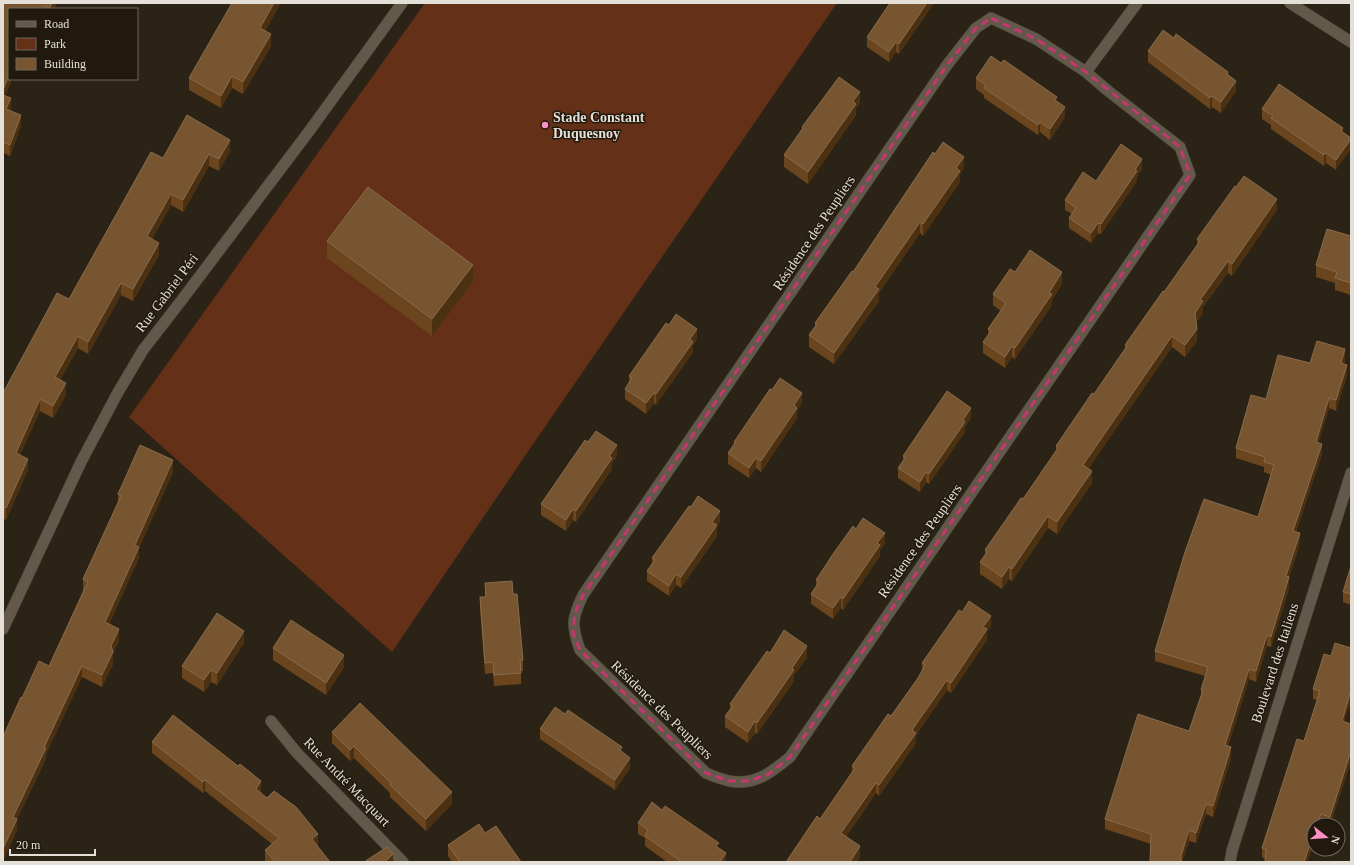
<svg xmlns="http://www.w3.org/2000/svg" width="1354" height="865" viewBox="0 0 1354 865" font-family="'Times New Roman',serif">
<rect width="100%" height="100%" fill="#2a2316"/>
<path fill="#643018" d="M425 3H837L529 450 392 652 129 417Z"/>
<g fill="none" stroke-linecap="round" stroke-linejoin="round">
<g stroke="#453f35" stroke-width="12">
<path id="minor" d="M991 18 1036 39 1086 72 1107 90 1180 147 1190 175 790 757C772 772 755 786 729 781 721 779 713 776 706 773L580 650C571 625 572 618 583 595L947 65 976 28Z
M1086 72 1137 3
M3 629 81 462 117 394 143 350 181 301 310 130 402 3
M271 721 297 753 403 862
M1230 862 1232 851 1351 473"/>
</g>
<g stroke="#453f35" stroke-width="12">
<path id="tertiary" d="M1290 3 1351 42"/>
</g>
<use href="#minor" stroke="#62594a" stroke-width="11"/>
<use href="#tertiary" stroke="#62594a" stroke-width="11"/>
</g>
<path fill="#6b451d" d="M3 3H57L54 9H9V79H12L5 96 11 109 10 111 21 126 10 156 3 153Z
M281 3 265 31 271 46 243 94 232 88 221 108 189 90V78Z
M934 3 899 54 896 52 889 62 867 47V37Z
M1174 38 1228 75 1236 91 1221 113 1212 107 1210 109 1148 62V51Z
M976 78 1057 102 1065 117 1050 140 1040 132 1038 135 984 98V95L976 89Z
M860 103 856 108V115L808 184 784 167V155L802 129V127Z
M1262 109 1343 128 1336 170 1326 163 1324 166 1271 129V125L1262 119Z
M230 151 219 171 209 166 183 212 171 205 152 239 159 255 133 301 121 295 88 354 78 348 60 380 66 395 53 418 40 411 20 455 28 470 6 520 3 518V393L69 299 163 158Z
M964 168 960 174V182L923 236 920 233 879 293V301L834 364 809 347V335L815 326V323L853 272Z
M1142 169 1137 176V181L1101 234 1098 233 1091 243 1069 228V218L1072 214 1065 210V200L1096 181Z
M1277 210 1232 276 1228 273 1203 307V313L1196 323 1197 341 1185 357 1172 347 1088 469 1092 483 1057 534 1048 528 1012 581 1009 579 1002 589 980 574V562L985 555V550L1023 499 1056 451V446L1094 394 1125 349V345L1164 292 1197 245V239Z
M1351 236V295L1335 290V283L1316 277V265Z
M327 241 473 282 432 336 327 258Z
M1015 272 1062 284 1052 300V305L1015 359 1012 357 1005 368 983 353V342L988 335V329L1001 311 993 305V294Z
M697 339 693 345V352L656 405 654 403 646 414 625 399V389L629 383V376Z
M1345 360 1344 364 1347 375 1336 411 1329 408 1318 442 1322 454 1296 532 1300 543 1289 578V588L1271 647 1267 646 1256 682 1249 679 1228 746 1231 758 1213 817 1206 814 1196 843 1189 841 1182 862H1150L1151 844 1105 829V819L1189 731 1201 696V690L1205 676 1155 661V651L1258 517 1271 475 1264 472V467L1236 458V448L1266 399 1310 363Z
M802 403 797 410V418L761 472 756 468 749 478 728 464V453L734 445V442Z
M971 418 965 427V432L929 484 926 482 920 492 898 478V468L903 462V456Z
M588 442 617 456 612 463V469L576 522 573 520 566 531 541 515V504Z
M173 472 139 548V558L109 624 119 641 113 653V664L102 687 82 677 46 754V759L17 819V830L3 861 22 698 49 666 83 591V579L118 503V494Z
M691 507 720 521 717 526V536L681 588 676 585 669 596 647 581V571L652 563V558Z
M856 529 885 543 880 550V556L843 610 841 608 833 619 811 604V594L816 587V580Z
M1351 566V605L1343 602V592Z
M485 583 513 594 523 660V671H521V684L494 686 493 673 485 674 480 608V597H485Z
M991 627 987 631V640L951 693 947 690 916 735V743L879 796 876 793 846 837 860 857 857 862H786L820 819 852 773V766L891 716 918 678 922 671V663Z
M244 643 217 685 211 682 204 692 182 678V666Z
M273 648 344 667 326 695 273 660Z
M1351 648V700L1344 722 1351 724V761L1330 825H1326L1321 823 1320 825H1314V843L1307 862H1265V859L1262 857V848L1304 741 1317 700 1313 699V689L1331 656Z
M770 653 807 658 794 675V681L757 734 755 733 748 743 725 727V716L730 709V704Z
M540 729 630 768 615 790 540 739Z
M332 732 452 804 426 831 390 797V793L354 758 350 761 332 743Z
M152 742 261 792V793L318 845 317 846 330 862H266L265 861V850L272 844 205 791 203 793 152 753Z
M638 823 719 848 726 862H667L645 846V838L638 834Z
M485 833 521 862H452L448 856V845Z"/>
<path fill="#4c3012" d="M52 3H57L54 9H50Z
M274 3H281L260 40V28Z
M927 3H934L899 54V44Z
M271 34V46L243 94V82Z
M896 42V52L889 62V52Z
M9 75V79H12L3 101V90Z
M232 76V88L221 108V96Z
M1236 81V91L1221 113V102Z
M860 92V103L856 108V115L808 184V172L853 101Z
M1212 96V107L1210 109V98Z
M11 98V109L6 120V109Z
M1065 107V117L1050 140V129Z
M21 115V126L10 156V145Z
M1040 122V132L1038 135V125Z
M1351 139V149L1336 170V160Z
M230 140V151L219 171V159Z
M1326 153V163L1324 166V155Z
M209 154V166L183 212V200Z
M964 157V168L960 174V182L923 236V224L956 168Z
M1142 159V169L1137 176V181L1101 234V224L1135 170Z
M171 194V205L147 248V236Z
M1277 199V210L1232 276V264Z
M920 222V233L879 293V301L834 364V353L875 287Z
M1098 223V233L1091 243V233Z
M159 243V255L133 301V289Z
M1228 261V273L1203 307V313L1195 324V313L1200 300Z
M473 265V282L432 336V319Z
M1062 272V284L1052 300V305L1015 359V348Z
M121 283V295L88 354V342Z
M697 329V339L693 345V352L656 405V394L690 339Z
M1197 329V341L1185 357V345Z
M78 336V348L55 389V377Z
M1172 336V347L1083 477V465Z
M1012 346V357L1005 368V357Z
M1345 349V360L1341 373V363Z
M1347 365V375L1336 411V400Z
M66 383V395L53 418V406Z
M654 393V403L646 414V403Z
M802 393V403L797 410V418L761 472V461L794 405Z
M1329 398V408L1316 452V442Z
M40 399V411L16 465V453Z
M971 408V418L965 427V432L929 484V474Z
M1322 444V454L1293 541V531Z
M617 445V456L612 463V469L576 522V511Z
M756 458V468L749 478V468Z
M28 459V470L6 520V508Z
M173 460V472L139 548V558L105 634V622L135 545Z
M1092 471V483L1057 534V522Z
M926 472V482L920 492V482Z
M573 509V520L566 531V520Z
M720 511V521L717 526V536L681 588V577L712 522Z
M1048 516V528L1012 581V569Z
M885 533V543L880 550V556L843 610V599L877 543Z
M1300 533V543L1289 578V588L1271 647V637L1286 576Z
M1009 567V579L1002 589V577Z
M676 574V585L669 596V586Z
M841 597V608L833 619V608Z
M991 616V627L987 631V640L951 693V683L983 627Z
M119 629V641L113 653V664L102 687V675L111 646Z
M244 631V643L217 685V673Z
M1267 635V646L1256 682V671Z
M807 646V658L794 675V681L757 734V723L792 668Z
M344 655V667L326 695V683Z
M82 666V677L46 754V759L17 819V830L3 861V849L13 817Z
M1249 669V679L1225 756V745Z
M211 670V682L204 692V680Z
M947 680V690L916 735V743L879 796V785L912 730Z
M1351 690V700L1342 731V721Z
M755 721V733L748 743V732Z
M354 746V758L350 761V750Z
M1231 747V758L1213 817V806Z
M1351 751V761L1330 825V817Z
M630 758V768L615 790V780Z
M205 780V791L203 793V782Z
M261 781V792L256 800V789Z
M876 783V793L841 844V833Z
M452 792V804L426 831V819Z
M1206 804V814L1196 843V833Z
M1321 814 1320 825H1317Z
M1189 830V841L1182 862H1181V856Z
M1314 833V843L1307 862H1304Z
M318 834V845L312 850V839Z
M860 846V857L857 862H850Z
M726 853V862H720Z
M393 854V862H385Z"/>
<path fill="#785531" stroke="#896b4b" d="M3 3H52L50 8 45 6 44 9H9V75L3 90Z
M232 3H274L260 28 271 34 243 82 232 76 221 96 189 78Z
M890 3H927L899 44 896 42 889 52 867 37Z
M1163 30 1174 38 1176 34 1228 72 1227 74 1236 81 1221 102 1212 96 1210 98 1148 51Z
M991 56 1001 63 1004 60 1057 97 1055 100 1065 107 1050 129 1040 122 1038 125 984 88 986 85 976 78Z
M839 77 860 92 853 101 856 104 808 172 784 155 803 128 802 127Z
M1279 84 1343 128 1341 131 1351 138V139L1336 160 1326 153 1324 155 1298 137 1271 118 1273 116 1262 109Z
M3 95 11 98 6 109 21 115 10 145 3 142Z
M187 115 230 140 219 159 209 154 183 200 171 194 147 236 159 243 133 289 121 283 88 342 78 336 55 377 66 383 53 406 40 399 16 453 28 459 6 508 3 507V393L57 293 69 299 151 152 163 158Z
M943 142 964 157 956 168 960 171 923 224 920 222 875 287 879 289 834 353 809 335 817 324 815 323 852 271 853 272 933 152 935 154Z
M1121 144 1142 159 1135 170 1137 171 1101 224 1098 223 1091 233 1069 218 1076 208 1065 200 1083 172 1096 181Z
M1244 176 1277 199 1232 264 1228 261 1200 300 1203 301 1195 313 1197 329 1185 345 1172 336 1083 465 1092 471 1057 522 1048 516 1012 569 1009 567 1002 577 980 562 987 552 985 550 1021 498 1023 499 1058 448 1056 446 1092 393 1094 394 1127 346 1125 345 1163 291 1164 292 1200 241 1197 239 1235 186 1236 187Z
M368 187 473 265 432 319 327 241Z
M1327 229 1351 236V283L1335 278 1337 272 1316 265Z
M1030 250 1062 272 1049 293 1052 294 1015 348 1012 346 1005 357 983 342 991 331 988 329 1006 303 993 294 1010 269 1015 272Z
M676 314 697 329 690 339 693 342 656 394 654 393 646 403 625 389 632 378 629 376 666 323 669 325Z
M1317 341 1345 349 1341 363 1347 365 1336 400 1329 398 1316 442 1322 444 1293 531 1300 533 1286 576 1289 577 1271 637 1267 635 1256 671 1249 669 1225 745 1231 747 1213 806 1206 804 1196 833 1189 830 1181 856V862H1150L1151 834 1105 819 1138 714 1189 731 1203 690H1201L1208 667 1155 651 1185 552 1204 499 1258 517 1274 465 1264 462 1265 457 1236 448 1251 395 1266 399 1278 355 1310 363Z
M780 378 802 393 794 405 797 408 761 461 756 458 749 468 728 453 735 443 734 442 770 389 772 390Z
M947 391 971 408 963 420 965 422 929 474 926 472 920 482 898 468 905 458 903 456Z
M596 431 617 445 609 456 612 458 576 511 573 509 566 520 541 504 585 440 588 442Z
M140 445 173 460 135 545 139 547 105 622 119 629 111 646 113 652 102 675 82 666 44 747 46 748 13 817 17 819 3 849V737L21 697 22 698 39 661 49 666 88 582 83 579 121 496 118 494Z
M698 496 720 511 712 522 717 525 681 577 676 574 669 586 647 571 655 560 652 558 689 506 691 507Z
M863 518 885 533 877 543 880 545 843 599 841 597 833 608 811 594 819 582 816 580 833 554 853 526 856 529Z
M1351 566V594L1343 592Z
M512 581 513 594H517L523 660H520L521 673 494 675 493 662 485 663 480 597H486L485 583Z
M969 601 991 616 983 627 987 629 951 683 947 680 912 730 916 733 879 785 876 783 841 833 860 846 850 862H786L817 816 820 819 855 768 852 766 888 714 891 716 918 678 925 665 922 663 959 610 962 612Z
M217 613 244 631 217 673 211 670 204 680 182 666Z
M291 620 344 655 326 683 273 648Z
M784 630 807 646 792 668 794 670 757 723 755 721 748 732 725 716 733 706 730 704 748 678 767 651 770 653Z
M1335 643 1351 648V690L1342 721 1351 724V751L1330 817 1321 814 1317 825H1314V833L1304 862H1265L1266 849 1262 848 1297 739 1304 741 1320 691 1313 689 1324 654 1331 656Z
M360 703 452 792 426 819 390 785 391 783 354 746 350 750 332 732Z
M555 707 565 714 568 710 622 747 620 750 630 758 615 780 540 729Z
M173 715 238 766 240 764 261 781 256 789 267 798 274 791 296 807 318 834 312 839 330 862H275L265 850 279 838 205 780 203 782 152 742Z
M652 802 662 810 665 806 719 843 716 846 726 853 720 862H682L645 836 648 830 638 823Z
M479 824 485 833 496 826 521 862H460L448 845Z
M387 847 393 854 385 862H364Z"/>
<path fill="none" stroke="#c7366e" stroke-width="3" stroke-dasharray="8 5" stroke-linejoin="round" d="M991 18 1036 39 1086 72 1180 147 1190 175 790 757 769 774 749 781H729L706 773 580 650 573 633 575 613 583 595 947 65 976 28Z"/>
<circle fill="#fb8fc6" stroke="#21190d" stroke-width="1.5" cx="545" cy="125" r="4"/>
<g text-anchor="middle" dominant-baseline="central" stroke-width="3" stroke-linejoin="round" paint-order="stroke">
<g font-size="14" font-weight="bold" fill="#e4dfd7" stroke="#21190d" text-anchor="start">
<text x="553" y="117">Stade Constant<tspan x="553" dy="16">Duquesnoy</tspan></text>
</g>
<g font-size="14" fill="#e4dfd7" stroke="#21190d">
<text transform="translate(814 233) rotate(-56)">Résidence des Peupliers</text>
<text transform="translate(167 293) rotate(-53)">Rue Gabriel Péri</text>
<text transform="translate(920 541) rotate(-55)">Résidence des Peupliers</text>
<text transform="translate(1275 663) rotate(-72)">Boulevard des Italiens</text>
<text transform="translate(662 710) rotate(44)">Résidence des Peupliers</text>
<text transform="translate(347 782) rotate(46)">Rue André Macquart</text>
</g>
</g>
<rect width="1354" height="865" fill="none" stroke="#e4dfd7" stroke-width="8"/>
<rect x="8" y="8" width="130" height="72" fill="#21190d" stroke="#6f685e"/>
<rect x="16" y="21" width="20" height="6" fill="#62594a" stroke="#6f685e"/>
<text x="44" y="28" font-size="12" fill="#e4dfd7">Road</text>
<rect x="16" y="38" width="20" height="12" fill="#643018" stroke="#6f685e"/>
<text x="44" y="48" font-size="12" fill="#e4dfd7">Park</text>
<rect x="16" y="58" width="20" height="12" fill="#785531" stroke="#6f685e"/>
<text x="44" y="68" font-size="12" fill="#e4dfd7">Building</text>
<g transform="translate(1326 837) rotate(107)"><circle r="19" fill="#21190d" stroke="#6f685e"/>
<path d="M0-3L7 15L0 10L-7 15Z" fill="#fb8fc6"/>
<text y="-6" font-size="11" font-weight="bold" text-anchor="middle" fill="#e4dfd7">N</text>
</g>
<path d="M10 849v6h85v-6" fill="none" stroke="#e4dfd7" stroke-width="2"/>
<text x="16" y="849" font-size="12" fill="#e4dfd7" stroke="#21190d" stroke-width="3" paint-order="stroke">20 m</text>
</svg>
